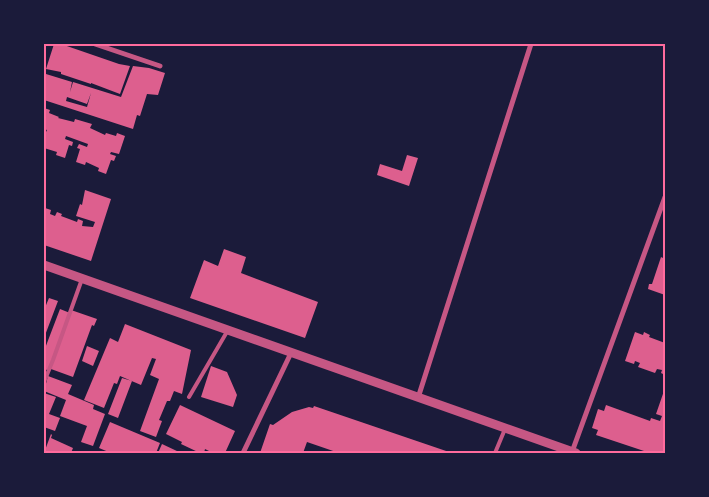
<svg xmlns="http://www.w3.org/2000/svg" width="709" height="497" viewBox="0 0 709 497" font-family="Literata,serif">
<rect width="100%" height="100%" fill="#1b1b3a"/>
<path fill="#dd5f8e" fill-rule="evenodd" d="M54 44H61L119 64 130 66 120 94 91 83V84L61 74V72L46 69Z
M133 66 149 68 165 73 158 95 147 94 140 116 137 115 133 129 44 100V83L46 74 72 82 70 92 73 82 121 97ZM91 93 87 107 66 101 67 97 87 104Z
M44 108 50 110 49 113 59 117 58 118 74 122 75 119 92 124 90 128 105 135 106 133 116 136 117 133 125 136 119 154 111 152 110 154 116 156 114 161 111 160 106 174 98 171 99 168 86 162 85 165 76 162 80 149 77 148 79 144 87 147 88 144 66 136 65 139 73 142 72 146 69 145 65 158 56 155 57 152 44 148V131L46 132 47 130 44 129Z
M407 155 418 158 409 186 377 175 380 164 402 171Z
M85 190 111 199 91 261 44 245V210L45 208 51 210 50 214 55 216 57 212 62 214 61 216 77 222 78 219 83 221 82 226 93 227 95 222 76 216 80 204 82 205Z
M224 249 246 257 241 273 318 302 305 338 190 298 204 260 218 266Z
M661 257 665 259V295L648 289 649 284H652Z
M49 298 58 301 44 338V310Z
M60 309 70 313 71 310 97 319 94 326 92 325 73 377 51 369 47 370 44 369V351Z
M125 324 191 350 182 394 174 391 170 401H167L159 420 162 421 156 437 140 431 159 379 150 375 156 359 152 358 141 385 120 376 117 384 114 383 104 408 84 400 110 338 118 342Z
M635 332 643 335 644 332 650 335 649 337 665 343V375L661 373 662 370 657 369 655 373 638 367 640 363 635 361 634 364 625 361Z
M87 346 99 351 93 366 82 361Z
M211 366 227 372 237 395 233 407 201 397Z
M48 376 72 385 68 394 94 405 93 409 105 414 93 446 81 442 87 426 60 416 66 400 44 391Z
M122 378 132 381 118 418 108 414Z
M665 388V453H650L596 435 598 430 592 428 598 409 604 411 606 405 650 421 651 418 660 421 662 416 656 414Z
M44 393 56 397 49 414 60 418 55 431 44 427Z
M180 405 235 431 225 453H208L209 451 205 449 204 453H200L181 444 182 442 166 434Z
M314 406 452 453H339L307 442 303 453H260L270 424 273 425 292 412 309 407 313 408Z
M110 422 160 443 156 453H111L99 448Z
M51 434 52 435 51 438 73 448 71 453H44Z
M162 444 179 452 178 453H158Z"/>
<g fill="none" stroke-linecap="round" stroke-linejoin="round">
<path stroke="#c65784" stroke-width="4" d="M44 382 53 360 82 279
M189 397 228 330
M495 453 505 429"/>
<path stroke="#c65784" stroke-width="5" d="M95 44 160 66
M418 398 531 44
M572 452 665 197
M243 453 291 353"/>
<path stroke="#c65784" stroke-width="9" d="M44 265 576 453"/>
</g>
<rect width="709" height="497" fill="none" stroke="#1b1b3a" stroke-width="90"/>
<rect x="45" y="45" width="619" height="407" fill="none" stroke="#ff6b9d" stroke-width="2"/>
</svg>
